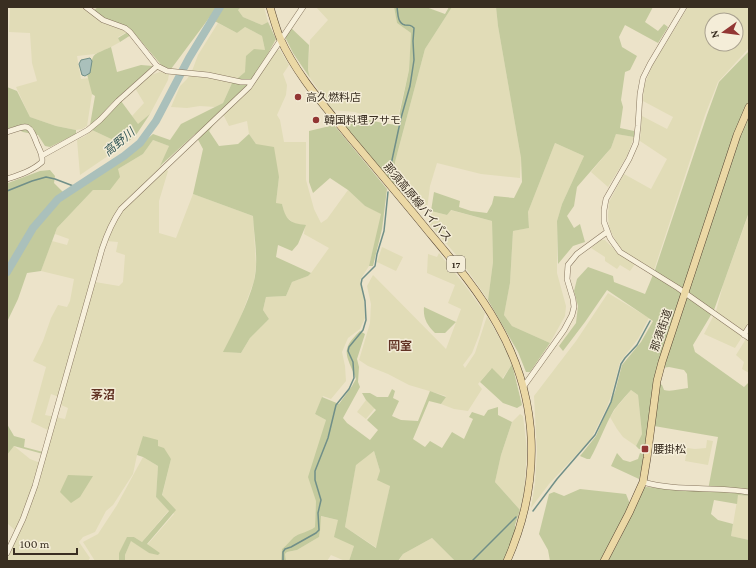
<svg xmlns="http://www.w3.org/2000/svg" width="756" height="568" viewBox="0 0 756 568" font-family="'Crimson Pro','Noto Sans JP',serif">
<rect width="100%" height="100%" fill="#ece3c9"/>
<path fill="#e1dcb7" fill-rule="evenodd" d="M10 7H84L104 23 127 32 118 37 120 42 111 47 95 54 77 56 81 79 89 78 92 94 87 126 82 129 76 130 56 126 30 117 16 87 37 81 32 63 30 33 9 32Z
M241 7H264L268 22 262 25 243 17 238 10Z
M316 7H394L397 23 411 33 409 70 397 121 373 118 355 112 332 110 310 78 308 70 310 40 328 20Z
M452 7H496L498 26 521 158 520 178 481 174 437 163 430 186 427 209 415 206 395 186V162L425 49Z
M688 7H749V48L718 82 705 115 654 270 621 250 617 243 609 228 608 216 609 202 624 174 651 189 667 159 640 141 642 116 667 129 673 117 643 101 644 86 652 66ZM712 20H736V44H712Z
M218 23 237 33 245 27 262 36 265 50 245 72 232 83 223 103 215 107 200 106 187 108 171 107 180 86 187 79 192 71 198 55Z
M278 50H280L289 65 283 74 287 85 286 95 277 115 280 120 284 142H306V180L314 209 321 223 327 219 348 190 365 206 382 214 369 266 360 280 364 301 365 318 360 329 348 338 342 352 345 366 346 381 331 399 323 396 315 414 326 420 316 501 315 527 310 531 295 536 289 543 282 549 281 561H125V555L131 540 149 553H160L147 545 174 514 162 496 171 459 158 446 144 436 137 455 133 474 113 505 106 511 95 532 83 537 79 542 90 558 88 561H7L18 533 7 523V455L14 446 30 459 43 464 52 432 31 422 46 367 33 361 43 341 51 318 58 305 67 307 70 301 74 279 41 271 52 241 67 245 69 239 55 234 57 228 93 190 118 169 143 154 153 140 169 146 161 166 168 171 159 201V233L176 238 193 194 253 216 256 265 254 281 240 319 224 352 241 353 250 338 269 319 263 310 266 297 286 296 292 282 308 276 311 273 329 248 304 234 305 225 295 224 285 216 282 204H276L279 177 249 134 247 121 229 126 223 114 273 53ZM106 241 118 242 116 252 125 255 123 282 119 286 95 282ZM51 394 62 398 61 405 68 408 65 419 45 415Z
M160 72 169 74 168 80 150 114 138 125 132 116 144 103 135 88 151 75Z
M92 130 124 145 80 175 77 140 85 136Z
M616 134 634 137 627 156 608 187 591 172 611 148Z
M555 143 584 156 562 204 557 221V273L566 306 565 316 550 343 512 326 504 315 510 283 513 231 529 228 528 212Z
M450 210 492 221 493 262 488 300 458 257 430 225 431 211 447 215Z
M749 213V326L735 348 704 334 716 311 723 285Z
M601 240H605L619 254 635 264 630 271 620 265 617 269 605 261V257L591 248Z
M382 247 403 257 396 271 377 262Z
M439 253 467 288 485 313 479 335 472 353 463 365 465 368 475 353 487 316 504 346 512 364 502 379 491 369 478 384 482 389 468 411 454 409 441 404 446 396 409 385 388 374 368 366 359 360 370 323 371 304 367 286 373 275 446 349 461 309 448 303 455 285 427 273 428 254 437 257Z
M608 293 649 318 638 339 620 362 612 393 607 407 591 439 549 484 531 508 535 483 537 452 534 396 576 341Z
M749 334V373L742 369 744 362 736 355Z
M631 390 638 395 642 434 636 446 623 437 617 429 610 417 616 408Z
M366 400 375 408 366 419 357 412Z
M520 414 523 416 527 450 524 493 520 510 495 482 501 455 512 422Z
M707 440 713 441 708 465 685 461 687 448 695 449 706 448Z
M374 451 380 471 390 486 377 548 345 527 356 464Z
M143 457 158 466 156 497 169 510 142 542 134 537 119 553V561H95L83 542 98 534 117 505Z
M738 495 749 496V540L731 536Z
M320 516 338 520 354 546 349 561H345L331 555 327 561H286L285 554 287 552 297 550 319 537 320 531Z
M432 538 455 561 399 560 403 554Z"/>
<path fill="#c3ca9d" fill-rule="evenodd" d="M98 7H241L238 10 243 17 262 25 268 22 276 39 260 68 247 86 225 108 209 131 219 146 238 144 249 134 256 144 274 147 279 177 276 203 282 204C286 220 289 223 306 225L298 244 292 251 278 245 276 257 311 273 308 276 292 282 286 296 266 297 263 310 269 319 250 338 241 353 223 352C234 331 248 304 254 281 259 261 254 237 253 216L193 194 203 149 195 134 160 166 169 146 153 140 143 154 118 169 120 177 110 190H93L57 228 41 271 27 273 18 299 7 322V179L8 183 40 171 50 170 55 176 54 183 67 196 121 161 153 134 170 140 181 124 223 103 232 83 245 72 246 56 254 49 265 50 262 36 245 27 237 33 209 18 171 69 163 67 134 33 120 42 118 38 131 30 103 18 93 11Z
M394 7H426L445 14 449 7H452L425 49 395 162V186L335 115C350 113 360 118 374 121 381 123 389 124 397 125L409 70 411 33 397 23Z
M496 7H653L645 22 658 31 664 24 668 27 658 43 625 25 619 37 622 47 637 56 630 70 625 72 621 100 623 107 620 128 634 131V137L616 134 611 148 577 187 574 206 567 216 574 228 580 224 585 242 573 246 558 264 557 221 562 204 584 156 555 143 528 212 529 228 513 231 510 283 504 315 512 326 550 343 530 372H526L518 352 488 300 493 262 492 221 451 210 447 215 431 211 434 192 460 201 459 207 471 211 487 213 492 204 494 196 514 198 522 182 521 158 498 26Z
M290 27 309 45 308 70 310 78 293 53 285 37Z
M111 47 117 72 141 65 153 66 112 103 92 125H90L95 96 92 94 87 74 90 73C93 52 91 56 111 47Z
M749 51V212L714 310 693 345 695 352 744 387 749 382V496L738 495 737 504 714 500 711 514 718 520 733 524 731 536 749 540V561H608L620 539 645 487 708 490 718 437 654 426 660 384 662 385 664 390C671 392 680 389 688 388L687 374 684 370 669 367 662 368 645 450 639 449 636 446 642 434 638 395 631 390C625 397 619 403 614 410 605 425 599 443 590 459H587L580 456 596 436 615 392 622 365 641 342 653 321 607 290 585 322 563 351 559 346 576 323 578 306 574 291 577 279 588 267 613 276 614 282 645 294 655 270 707 115 719 82Z
M7 87 17 91 30 117 56 126 76 130V134L50 147 45 146 38 135 23 132 13 127 7 129Z
M121 101 138 124 150 114 136 135 124 145 92 130Z
M334 125 387 189 382 229 373 266H369L381 214 365 206 348 190 330 178 313 193 309 182V131Z
M424 307 456 322 445 333H435C427 325 423 318 424 307Z
M360 331 365 334 357 359 359 367 358 382 360 387 343 418 347 423 370 440 378 430 367 420 376 410 366 400 362 393H370L377 397H388L392 389 395 391 393 398 399 401 392 416 401 420 418 421 430 391 446 397 441 404 429 401 413 439 425 447 430 441 442 448 452 432 464 439 473 419 469 417 472 412 484 416 488 410 498 407V415L512 422 501 455 495 482 520 510 515 525 516 531 504 561H455L432 538 403 554 398 561H349L354 546 334 537 338 520 321 516 320 531 319 537 297 550 287 552 285 554 286 561H281L282 549C287 545 290 541 294 537 299 533 309 532 315 527L316 501 308 477 326 420 315 414 322 397 339 404 352 386 356 379C347 355 339 351 360 331ZM374 451 380 471 377 480 390 486 376 548 345 527 356 465Z
M512 364 522 405 517 408 503 403 480 382 492 368 503 379Z
M7 424 14 436 25 439 24 447 43 452V454L14 446 7 455Z
M143 436 158 440V446L164 448 171 459 162 495 176 510 147 544 160 553 158 555 149 553 131 541 125 555V561H119V553L127 537H134L142 542 169 511 156 497 158 466 143 457 137 455Z
M617 453 623 460 630 462 638 459 640 453 645 454 639 479 611 466Z
M68 475 93 476 80 497 71 503 60 492Z
M580 489 626 494 630 504 600 561H550L548 550 539 534 549 494 554 492 564 496Z"/>
<path fill="#aac0bb" stroke="#708f88" d="M90 58 92 61 90 73 85 76 82 75 79 64 81 60Z"/>
<g fill="none" stroke-linecap="round" stroke-linejoin="round">
<path stroke="#708f88" stroke-width="1.5" d="M389 174 401 118 410 86 414 60 413 41 414 28C411 25 409 25 405 25 397 23 398 13 397 7
M7 191 32 181 46 177 55 179 76 187
M533 511 557 479 595 435 611 402 621 364 625 358 637 345 650 321
M283 561V552L285 549 291 547 316 533 319 530 318 513 321 500 315 480V471L328 438 336 405 349 389 354 378 353 362 348 351 349 347 363 330 366 320 365 301 361 284 362 279 375 266 377 254 384 231 388 192
M472 561 516 517"/>
<path stroke="#aac0bb" stroke-width="8" d="M7 272 33 228 58 199 124 156 140 143 156 121 189 58 220 7"/>
<g stroke="#87765f" stroke-width="6">
<path id="minor" d="M86 7 103 20 125 28 130 32 157 66 167 71 208 75 241 82H252
M684 7 650 64 643 78 640 94 638 126 636 143 629 159 606 199 604 210V222L610 238 620 252 678 288 749 338
M7 132C28 125 29 122 37 144 40 151 43 154 42 162 32 171 19 175 7 179
M43 155 88 130 100 120 118 101 157 66
M744 335 749 327
M524 386 564 330 572 315 574 307 573 299 567 279 568 265 577 254 607 232
M643 482C677 492 714 486 749 492
M7 553 23 519 35 486 102 249C107 234 112 222 121 209L249 87 303 7"/>
</g>
<g stroke="#543" stroke-width="8">
<path id="major" d="M270 7C273 17 276 28 280 38 296 74 323 104 348 135 375 167 402 199 428 231 453 261 478 290 497 324 540 399 542 482 507 561
M604 561 629 513 643 482 647 458 657 381 662 362 737 135 749 107"/>
</g>
<use href="#minor" stroke="#f7f0dc" stroke-width="5"/>
<use href="#major" stroke="#ebd8a5" stroke-width="7"/>
</g>
<g fill="#923633" stroke="#f4edd8" stroke-width="1.5">
<circle cx="298" cy="97" r="4"/>
<circle cx="316" cy="120" r="4"/>
<rect x="641" y="445" width="8" height="8" rx="2"/>
</g>
<g text-anchor="middle" dominant-baseline="central" stroke-width="3" stroke-linejoin="round" paint-order="stroke">
<rect fill="#f4edd8" stroke="#716758" stroke-width="1" x="447" y="256" width="18" height="16" rx="3"/>
<g font-size="10" font-weight="bold" fill="#392e21">
<text x="456" y="264">17</text>
</g>
<g font-size="11" fill="#392e21" stroke="#f4edd8" text-anchor="start">
<text x="306" y="97">高久燃料店</text>
<text x="324" y="120">韓国料理アサモ</text>
<text x="653" y="449">腰掛松</text>
</g>
<g font-size="11" fill="#392e21" stroke="#f4edd8">
<text transform="translate(418 202) rotate(50)">那須高原線バイパス</text>
<text transform="translate(661 330) rotate(-71)">那須街道</text>
</g>
<g font-size="12" font-style="italic" fill="#325756" stroke="#f4edd8">
<text transform="translate(119 142) rotate(-40)">高野川</text>
</g>
<g font-size="12" font-weight="bold" fill="#623324" stroke="#f4edd8">
<text x="400" y="346">岡室</text>
<text x="103" y="395">茅沼</text>
</g>
</g>
<rect width="756" height="568" fill="none" stroke="#392e21" stroke-width="16"/>
<g transform="translate(724 32) rotate(256)"><circle r="19" fill="#f4edd8" stroke="#a9a18f"/>
<path d="M0-3L7 15L0 10L-7 15Z" fill="#923633"/>
<text y="-6" font-size="11" font-weight="bold" text-anchor="middle" fill="#392e21">N</text>
</g>
<path d="M14 548v6h63v-6" fill="none" stroke="#392e21" stroke-width="2"/>
<text x="20" y="548" font-size="12" fill="#392e21" stroke="#f4edd8" stroke-width="3" paint-order="stroke">100 m</text>
</svg>
